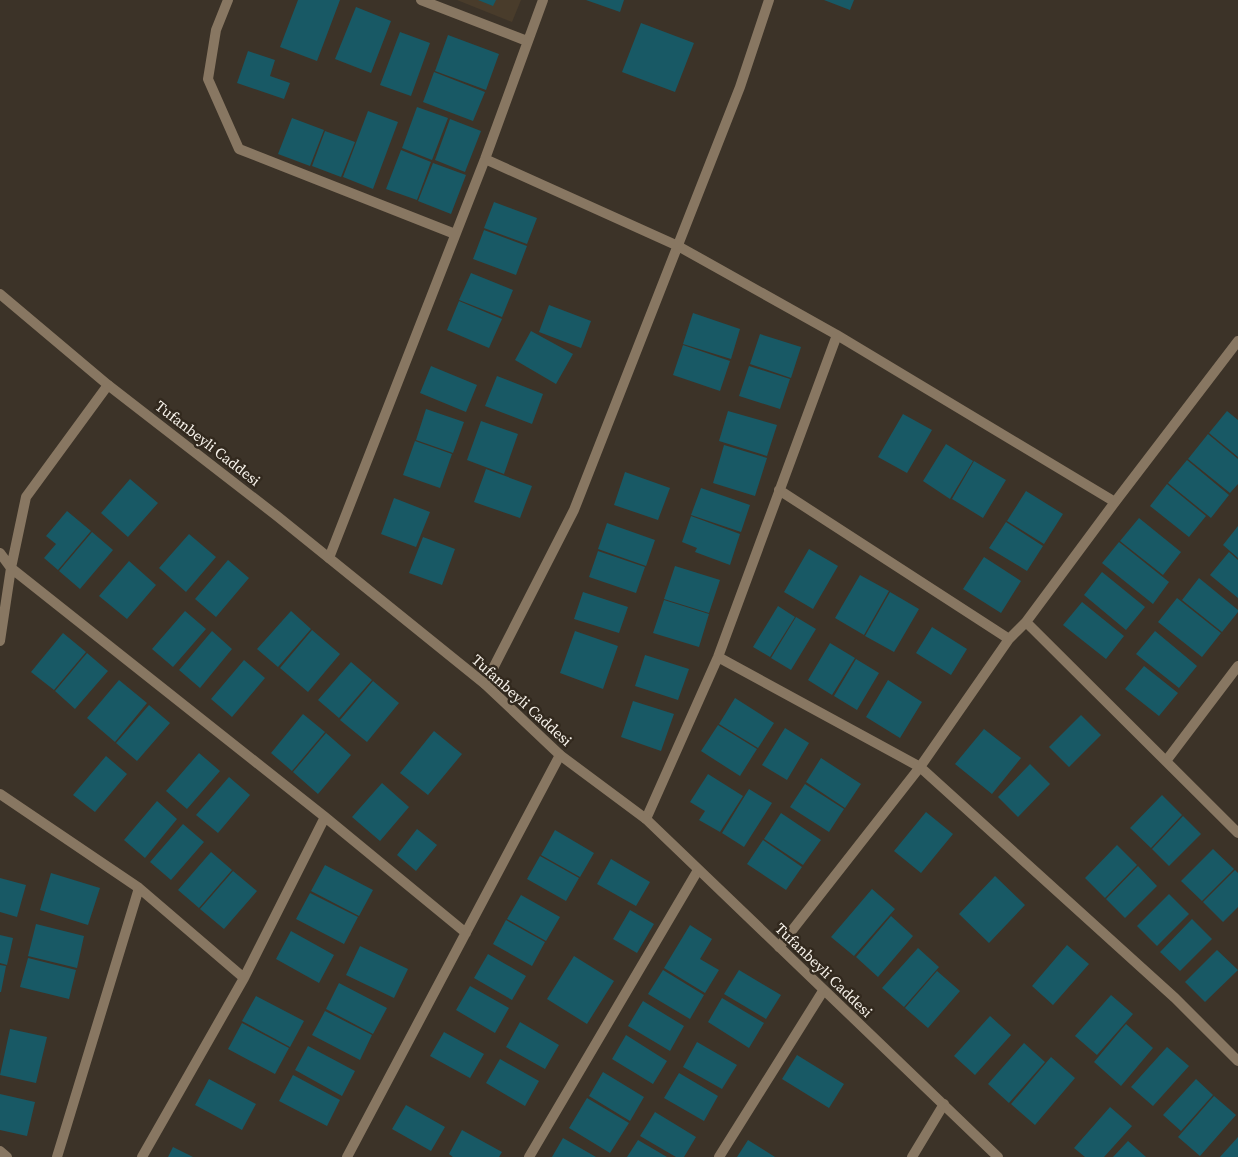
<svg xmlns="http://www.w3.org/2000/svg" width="1238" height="1157" viewBox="0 0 1238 1157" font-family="'Source Serif 4',serif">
<rect width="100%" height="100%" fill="#3c3328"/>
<path fill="#493c2b" d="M457 0H521L512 22Z"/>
<path fill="#185965" d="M298 0H340L317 61 280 47Z
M478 0H496L493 6Z
M586 0H624L620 12Z
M824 0H854L850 10Z
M356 7 391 21 371 73 335 59Z
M641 23 694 43 675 92 622 72Z
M400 32 430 43 411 96 380 85Z
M448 35 499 54 486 90 435 71Z
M248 51 275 60 270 76 290 83 284 99 237 83Z
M434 72 485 92 473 121 423 102Z
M417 107 448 118 432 160 402 148Z
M368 111 398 122 373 189 343 177Z
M292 118 324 130 310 166 278 154Z
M450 119 481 131 465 172 435 160Z
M325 131 355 142 341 177 312 166Z
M401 150 431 162 417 200 386 189Z
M433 163 466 175 451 214 418 201Z
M494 202 537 218 527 244 484 228Z
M484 230 527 246 516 275 473 259Z
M471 273 513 290 502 317 459 300Z
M459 301 502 319 489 348 447 330Z
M549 305 591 321 581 348 539 332Z
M693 313 740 329 731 359 683 344Z
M531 331 573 354 556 384 515 360Z
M760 334 801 347 791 378 750 364Z
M683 345 730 361 720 391 673 375Z
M431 366 477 385 466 412 420 393Z
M749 366 790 379 780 409 739 396Z
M497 376 543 394 532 424 485 406Z
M426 409 464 422 453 453 416 440Z
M728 411 777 425 767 456 719 441Z
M1227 411 1238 420V457L1209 433Z
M903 414 932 430 907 473 878 457Z
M481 421 518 434 504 474 467 460Z
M1208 434 1238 459V484L1230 493 1188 459Z
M415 441 452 454 440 488 403 475Z
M946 444 973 461 950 499 923 481Z
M724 445 767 458 755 496 713 483Z
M1187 460 1229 495 1211 518 1168 483Z
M974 461 1006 480 983 518 952 499Z
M486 469 532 486 520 518 474 502Z
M625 472 670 488 658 520 614 505Z
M130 479 158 503 128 537 101 513Z
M1167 484 1206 516 1189 537 1150 506Z
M701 488 750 505 741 532 691 515Z
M1026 491 1063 514 1044 544 1007 521Z
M394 498 430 512 416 547 381 534Z
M67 511 91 531 58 570 44 558 56 544 46 536Z
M691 516 740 534 730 565 695 552 697 548 682 542Z
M1139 518 1181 552 1163 575 1120 541Z
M1006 522 1043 546 1027 571 989 548Z
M607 523 655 540 646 566 598 549Z
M1238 526V558L1223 545Z
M92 532 113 550 80 589 59 571Z
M189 534 216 557 186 592 159 568Z
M423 537 455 549 442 585 409 573Z
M1119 542 1169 582 1153 604 1102 563Z
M809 549 838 566 813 609 784 592Z
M598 551 645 567 636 593 589 577Z
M1229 552 1238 560V598L1210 575Z
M984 557 1021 581 1001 613 963 589Z
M228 560 249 578 216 617 195 599Z
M129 561 156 585 127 619 99 596Z
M675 566 720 580 709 613 664 599Z
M1102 572 1145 607 1126 630 1084 595Z
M860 575 889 591 864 635 835 618Z
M1199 578 1238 610V612L1222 632 1182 600Z
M583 592 628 607 619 633 574 619Z
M890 592 919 609 894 652 865 636Z
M1177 598 1221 633 1202 657 1158 622Z
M664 600 709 614 699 647 653 633Z
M1082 602 1124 636 1106 659 1063 625Z
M778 606 795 617 770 657 753 647Z
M185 611 206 629 173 667 152 649Z
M291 611 311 629 278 667 257 649Z
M796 617 816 629 791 670 771 658Z
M932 627 967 649 951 675 916 653Z
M312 630 340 654 308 692 280 668Z
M212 631 232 649 200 688 179 670Z
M575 631 618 646 603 689 560 673Z
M1155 631 1197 666 1179 688 1136 654Z
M63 633 86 652 54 690 31 672Z
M830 643 855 658 832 695 808 680Z
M87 653 108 671 75 709 55 691Z
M645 655 689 669 678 700 635 686Z
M856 659 879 673 857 710 834 696Z
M244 660 265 678 232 717 211 699Z
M351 662 372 680 339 718 318 700Z
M1144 666 1178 693 1159 716 1125 689Z
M119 680 147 703 115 742 87 718Z
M888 680 922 702 900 738 866 717Z
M373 681 399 703 367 742 340 720Z
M735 698 774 723 758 748 719 724Z
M633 701 674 714 661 751 621 737Z
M149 705 170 723 137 761 116 743Z
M303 714 325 732 292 771 271 753Z
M1081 715 1101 735 1069 767 1049 747Z
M718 725 757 749 740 776 701 751Z
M785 728 809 743 787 780 762 765Z
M984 729 1021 758 992 794 955 764Z
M434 731 462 754 428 795 400 773Z
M326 733 351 755 318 794 293 772Z
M199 753 220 771 187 809 166 791Z
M106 756 127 774 95 812 73 795Z
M821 758 861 784 845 808 806 782Z
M1030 764 1050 784 1018 817 998 797Z
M708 774 743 796 720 832 699 820 705 811 690 802Z
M229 777 250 795 218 833 196 815Z
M382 783 409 807 380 841 352 817Z
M805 784 844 809 829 832 790 807Z
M749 789 772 803 744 847 722 833Z
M1162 795 1182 815 1151 848 1130 828Z
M157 801 177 819 145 858 124 840Z
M926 812 953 834 921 873 894 851Z
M781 813 821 840 803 865 764 839Z
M1183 816 1201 834 1169 866 1152 849Z
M183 824 204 842 171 880 150 862Z
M417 829 437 845 416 871 397 855Z
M555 830 594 853 580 877 541 855Z
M763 840 802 867 786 890 747 864Z
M1117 845 1137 865 1105 898 1085 878Z
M1213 849 1234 869 1202 901 1181 881Z
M211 852 232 870 199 908 178 890Z
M540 856 579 878 566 901 527 879Z
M611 859 650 882 636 906 597 884Z
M325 865 373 890 359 916 311 891Z
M1138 866 1157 886 1125 918 1106 899Z
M1235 870 1238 873V907L1223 922 1203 902Z
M233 871 257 891 224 929 200 909Z
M51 873 100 888 88 925 40 910Z
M995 876 1025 905 989 943 959 914Z
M0 878 26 885 17 917 0 912Z
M872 889 895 909 854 956 831 937Z
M310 893 358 917 344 944 296 919Z
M1169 894 1189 914 1157 946 1137 926Z
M521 895 560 917 546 941 507 919Z
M630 910 654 924 637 953 613 939Z
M891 916 913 936 878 977 856 957Z
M1192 919 1212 939 1180 971 1160 952Z
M506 920 545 942 532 966 493 944Z
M36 924 84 936 77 968 28 956Z
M690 925 712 939 700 959 719 970 705 993 664 968Z
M291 931 334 955 319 983 276 959Z
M0 935 13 938 7 965 0 963Z
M1067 945 1089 964 1053 1005 1032 986Z
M360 946 408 969 394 998 346 975Z
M918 948 939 967 904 1007 882 988Z
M1217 950 1238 970 1205 1002 1185 982Z
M488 954 526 976 512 1000 474 978Z
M574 956 614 981 587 1024 547 999Z
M28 958 76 970 69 999 20 987Z
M0 965 6 966 1 992H0Z
M663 970 704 995 690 1019 648 994Z
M739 970 781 995 766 1019 724 994Z
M937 971 960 991 928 1028 905 1008Z
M339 983 387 1008 373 1034 326 1009Z
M470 986 509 1008 495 1033 456 1010Z
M1111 995 1133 1014 1097 1055 1075 1036Z
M256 996 304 1021 290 1047 242 1021Z
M722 998 764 1023 749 1048 708 1022Z
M643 1001 684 1026 670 1051 628 1026Z
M325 1011 372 1035 360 1060 312 1035Z
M990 1016 1011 1035 975 1075 954 1056Z
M520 1022 559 1045 545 1069 506 1047Z
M242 1023 289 1048 275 1074 228 1049Z
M1126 1024 1153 1048 1121 1086 1094 1062Z
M10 1029 47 1037 36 1083 0 1075Z
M444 1032 484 1054 470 1078 430 1056Z
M626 1035 667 1061 653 1084 612 1059Z
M697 1042 737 1065 722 1089 683 1067Z
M1024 1043 1045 1062 1009 1103 988 1084Z
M308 1046 355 1071 342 1096 295 1070Z
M1167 1047 1189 1066 1153 1106 1131 1087Z
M797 1055 844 1084 829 1108 782 1079Z
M1051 1057 1075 1078 1035 1125 1011 1104Z
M500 1059 539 1081 525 1106 486 1083Z
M603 1072 644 1097 630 1121 589 1096Z
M679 1073 718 1096 704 1121 664 1098Z
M293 1075 340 1100 327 1126 279 1101Z
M209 1079 256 1104 242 1130 195 1105Z
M1196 1079 1213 1095 1181 1131 1163 1115Z
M0 1094 35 1102 27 1136 0 1130Z
M1214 1096 1236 1115 1200 1156 1178 1137Z
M587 1098 629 1123 610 1153 569 1128Z
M406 1105 445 1127 431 1151 392 1129Z
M1110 1107 1132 1126 1104 1157H1085L1074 1148Z
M655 1112 696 1137 684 1157H676L640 1136Z
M462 1130 502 1152 499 1157H453L449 1154Z
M1238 1137V1157H1220Z
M563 1138 596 1157H552Z
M638 1140 667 1157H627Z
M748 1140 775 1157H737Z
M1128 1141 1146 1157H1113Z
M173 1147 193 1157H168Z"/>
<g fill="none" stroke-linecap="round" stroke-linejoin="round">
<path stroke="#887762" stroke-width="10" d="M228 0 216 30 208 79 239 149 455 234
M421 0 527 41
M485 159 678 246 837 335 1115 502
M779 490 1009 639
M0 553 11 568 325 817 466 933
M329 558 485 159 543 0
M1026 622 1238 833
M0 641 11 568 26 497 108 385
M718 657 920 767 1175 998 1238 1061
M485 684 574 510 740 87 769 0
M1166 761 1238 666
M0 794 139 888 244 978
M646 819 718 657 837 335
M779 947 920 767 1009 639 1026 622 1115 502 1238 341
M0 1151 7 1157
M57 1157 139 888
M142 1157 244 978 325 817
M347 1157 560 755
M529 1157 698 870
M719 1157 823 991
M912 1157 944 1104"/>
<path stroke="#887762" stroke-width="10" d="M0 294 108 385 277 516 485 684 560 755 646 819 998 1157"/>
</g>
<g text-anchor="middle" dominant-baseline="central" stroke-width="5" stroke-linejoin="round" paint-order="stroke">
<g font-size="15" fill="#f8f3eb" stroke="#32291e">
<text transform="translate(208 443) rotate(38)">Tufanbeyli Caddesi</text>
<text transform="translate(522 700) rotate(42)">Tufanbeyli Caddesi</text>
<text transform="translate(824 970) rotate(44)">Tufanbeyli Caddesi</text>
</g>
</g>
</svg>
